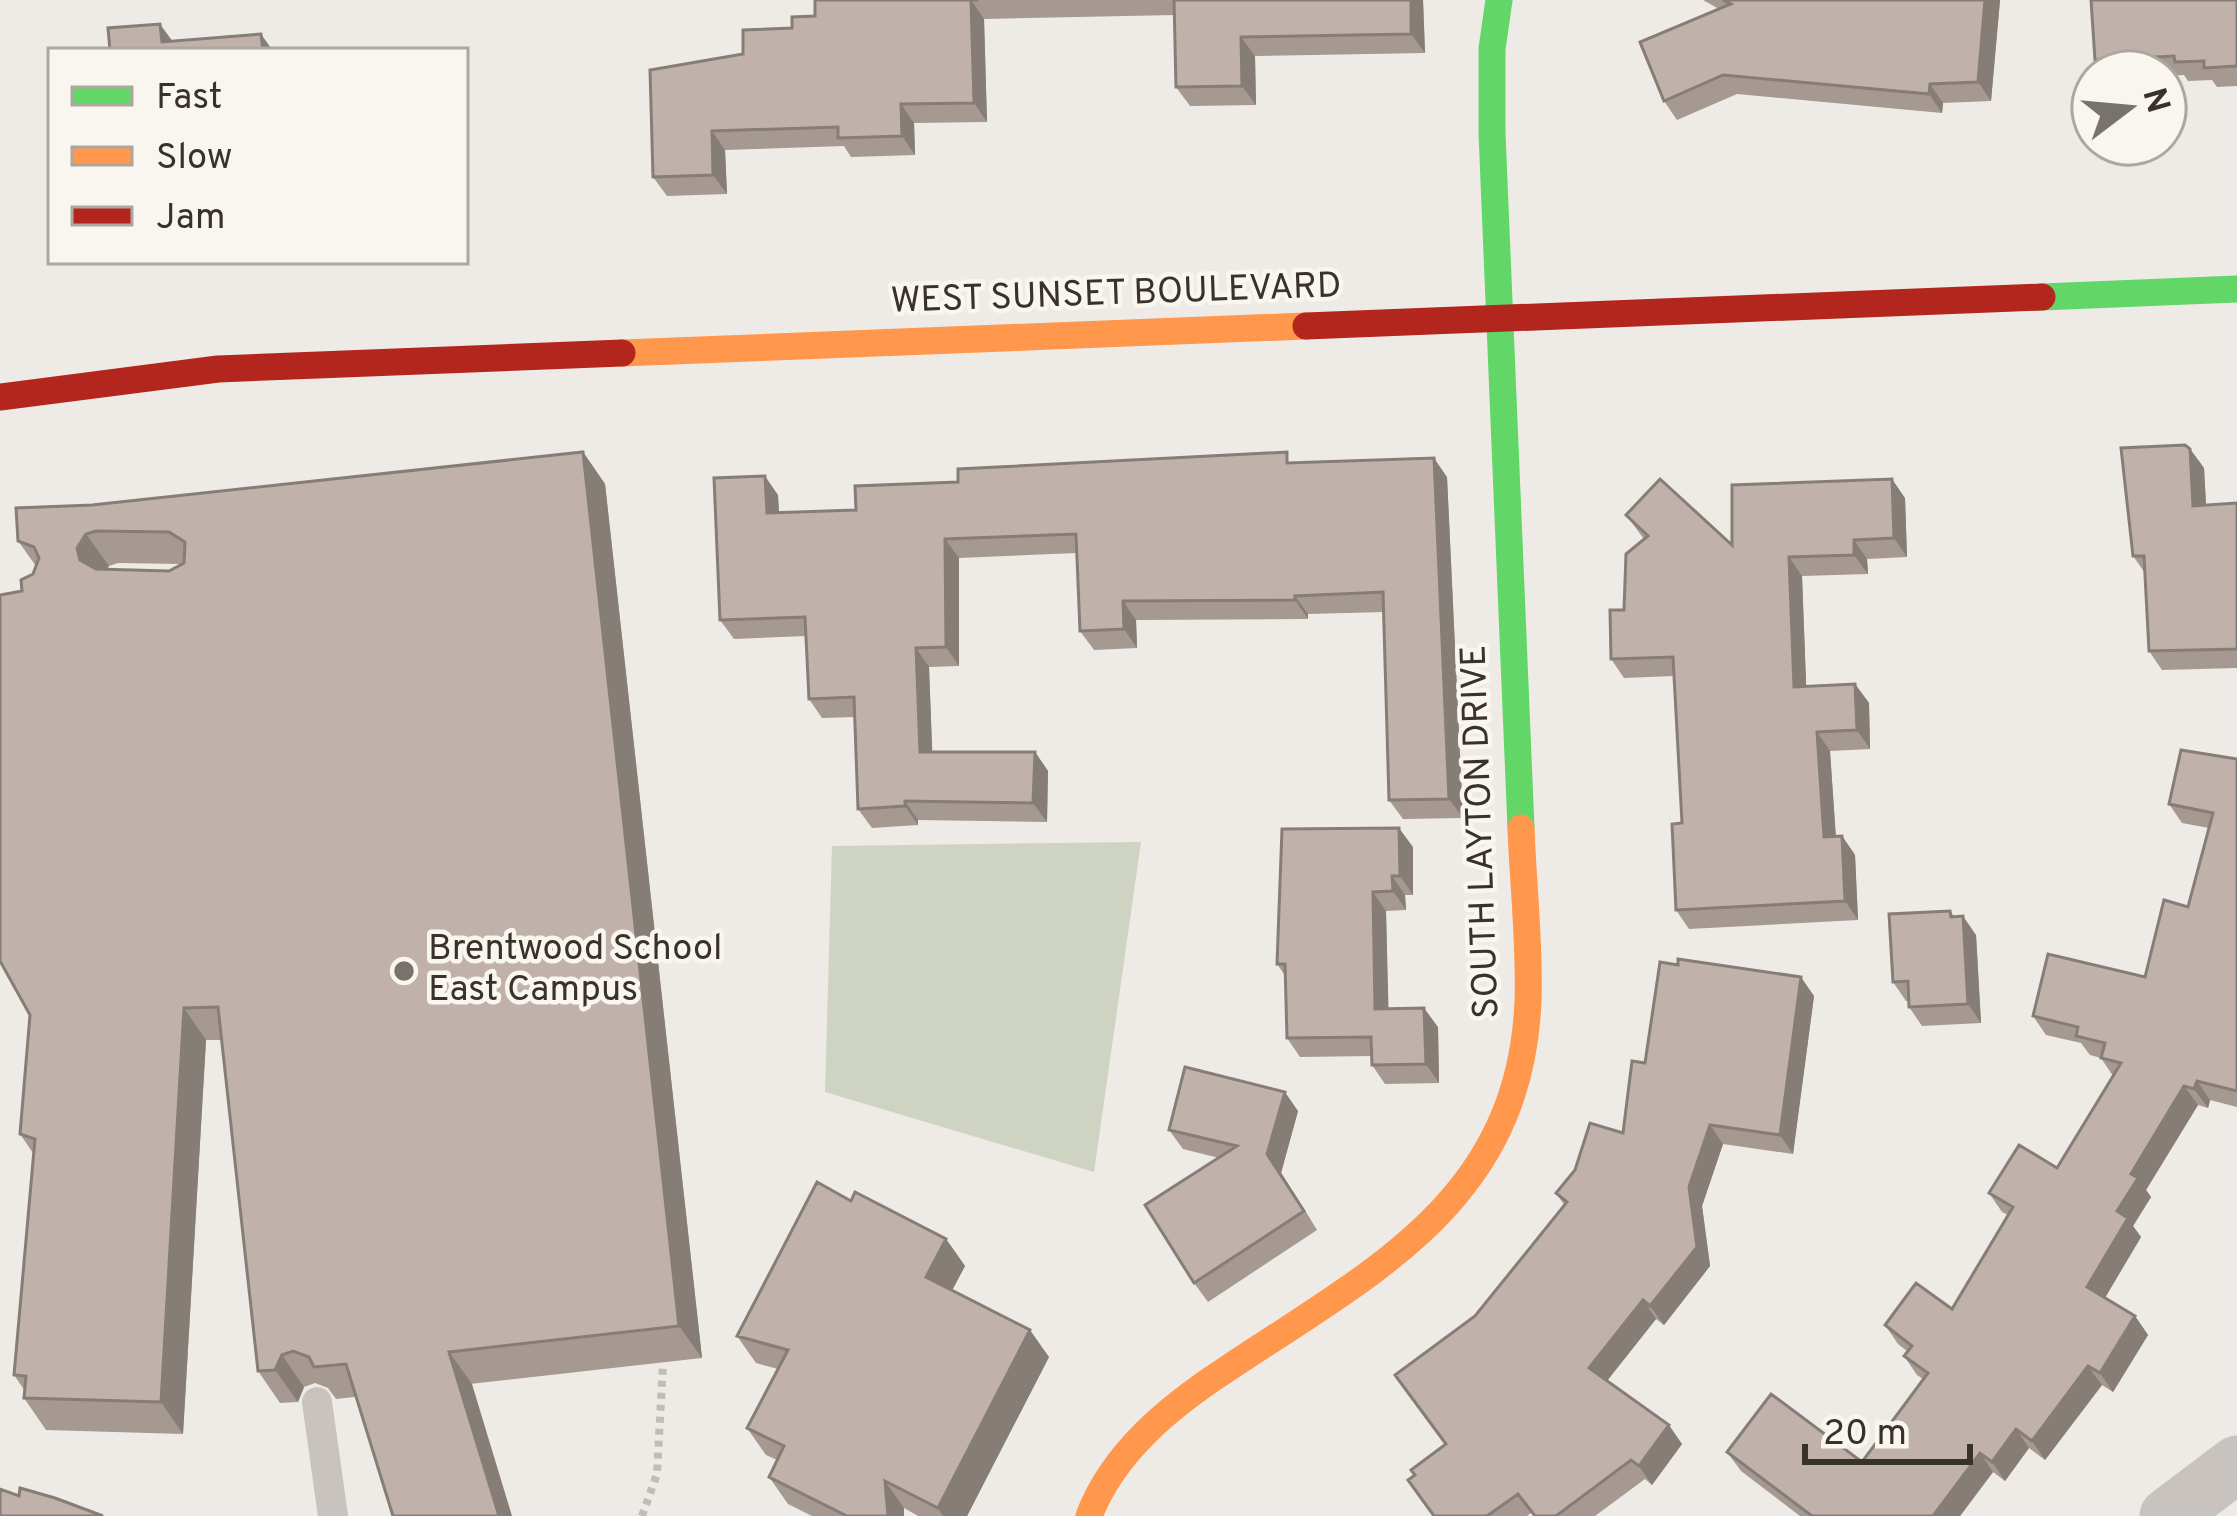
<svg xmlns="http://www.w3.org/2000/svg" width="2237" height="1516" viewBox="0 0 2237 1516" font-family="Overpass,sans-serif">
<rect width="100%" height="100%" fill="#eeebe6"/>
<path fill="#ced3c2" d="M1141 842 1094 1172 825 1092 832 846Z"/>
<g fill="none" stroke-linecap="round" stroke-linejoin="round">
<path stroke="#c0bcb7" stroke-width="8" stroke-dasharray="6 6" stroke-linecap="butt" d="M642 1516 657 1474 663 1363"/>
<path stroke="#c8c3be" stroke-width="30" d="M317 1402 333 1516"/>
<path stroke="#c8c3be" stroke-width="57" d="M2168 1516 2237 1464"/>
<path stroke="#63d668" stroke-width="27" d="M1499 0 1492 49V133L1521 828
M2042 297 2237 289"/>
<path stroke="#ff974d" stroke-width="27" d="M622 353 1306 326
M1089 1516C1113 1453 1169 1407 1224 1371 1371 1272 1520 1202 1528 1001 1530 944 1523 885 1521 828"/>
<path stroke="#b3261e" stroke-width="27" d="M1306 326 2042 297
M0 397 218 369 622 353"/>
</g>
<path fill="#a59992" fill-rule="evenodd" d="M815 0H1423L1425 53 1255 56 1256 105 1190 106 1176 87 1175 15 984 19 987 122 914 123 915 155 851 157 844 146 725 150 727 194 667 196 653 177 743 54 815 16Z
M1703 0H2000L1991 101 1943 103 1942 113 1737 94 1677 120 1664 101 1719 9Z
M2237 0V86L2217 87 2212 80 2188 81 2184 75 2165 76V72H2103L2095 60Z
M2190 449 2204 468 2206 505 2237 503V668L2162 670 2149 651 2145 573 2133 556Z
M583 452 605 484 702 1358 336 1399 328 1388 315 1383 304 1387 298 1402 280 1403 258 1371 222 1040H206L183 1434 46 1430 24 1398 25 1391 14 1375 33 1153 20 1134 30 1015 22 591 36 566 18 541 92 505ZM118 563 182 564 169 571 106 570 109 566Z
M1294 462 1447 477 1463 818 1403 819 1389 800 1384 612 1308 614V619L1136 620 1137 648 1094 650 1080 631 1077 553 959 558V666L929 667 932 752H1035L1048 771 1047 822 918 820V825L872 828 858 809 855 717 822 718 809 699 806 636 734 639 720 620 778 495 779 513 856 510 958 482Z
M1905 498 1907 557 1867 559 1868 574 1802 576 1806 686 1855 684 1869 703 1870 749 1830 751 1836 837 1842 836 1855 855 1858 920 1689 929 1676 910 1682 823 1674 676 1624 678 1611 659 1644 539 1626 515 1732 545Z
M2237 759V1107L2210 1100 2208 1108 2198 1105 2146 1190 2151 1197 2133 1226 2141 1237 2105 1298 2135 1316 2148 1335 2113 1392 2102 1385 2045 1460 2029 1448 2005 1481 1993 1472 1960 1516H1800L1741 1471 1727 1452 1862 1462 1923 1379 1917 1375 1904 1356 1907 1351 1898 1344 1885 1325 1952 1309 2008 1215 2002 1212 1989 1193 2057 1168 2113 1076 2101 1058 2090 1055 2081 1043 2046 1035 2033 1016 2145 977 2188 907 2209 828 2182 823 2169 804Z
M1413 847V895H1405L1406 910 1386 911 1388 1009 1438 1027 1439 1083 1385 1084 1372 1065V1056L1300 1057 1287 1038 1286 977 1277 964Z
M1954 917 1976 935 1981 1023 1922 1026 1909 1007 1908 1001H1906L1893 982Z
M1814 996 1793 1154 1723 1144 1702 1206 1710 1266 1664 1325 1656 1319 1607 1381 1682 1444 1652 1485 1645 1479 1595 1516H1534L1531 1513 1527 1516H1434L1415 1475 1445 1445 1475 1316 1565 1206 1556 1193 1623 1133 1645 1063Z
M1298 1111 1281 1173 1317 1230 1208 1302 1194 1283 1219 1158 1183 1149 1169 1130Z
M851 1201 946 1239 965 1266 952 1290 1049 1357 967 1516H918L904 1508V1516H812L788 1504 769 1477 777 1460 766 1455 747 1428 778 1369 756 1363 737 1336Z"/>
<path fill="#867d77" d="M971 0 984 19 987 122 974 103Z
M1411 0H1423L1425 53 1411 34Z
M1985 0H2000L1991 101 1978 82Z
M160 24 173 42H162Z
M261 34 273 51H263Z
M1241 37 1255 56 1256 105 1242 86Z
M1930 84 1943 103 1942 113 1929 94Z
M901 104 914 123 915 155 902 136Z
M712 131 725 150 727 194 713 175Z
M2190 449 2204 468 2207 524 2193 506Z
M583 452 605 484 702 1358 679 1326Z
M1434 458 1447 477 1463 818 1449 799Z
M765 476 778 495 780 532 767 513Z
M1892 479 1905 498 1907 557 1894 538Z
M86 534 109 566 100 580 80 560 77 548Z
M945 539 959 558V666L946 647Z
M1854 540 1867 559 1868 574 1854 555Z
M1789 557 1802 576 1807 706 1794 687Z
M1295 596 1308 614V619L1295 600Z
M1123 601 1136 620 1137 648 1124 629Z
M916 648 929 667 933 770 920 752Z
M1855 684 1869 703 1870 749 1857 730Z
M1817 732 1830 751 1837 856 1824 837Z
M1035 752 1048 771 1047 822 1033 803Z
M905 801 918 820V825L905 806Z
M1399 828 1413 847V895L1400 876Z
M1842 836 1855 855 1858 920 1845 901Z
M1392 876 1405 895 1406 910 1393 891Z
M1373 892 1386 911 1389 1028 1375 1009Z
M1950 911 1963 930V916L1976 935 1981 1023 1968 1004Z
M1801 977 1814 996 1793 1154 1780 1135Z
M184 1008 206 1040 183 1434 161 1402Z
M1424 1008 1438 1027 1439 1083 1426 1064Z
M2197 1081 2210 1100 2208 1108 2194 1089Z
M2184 1086 2198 1105 2146 1190 2151 1197 2133 1226 2141 1237 2100 1306 2087 1287 2131 1174Z
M1285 1092 1298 1111 1281 1173 1317 1230 1267 1154Z
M1710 1125 1723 1144 1702 1206 1710 1266 1664 1325 1650 1306Z
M946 1239 965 1266 945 1304 926 1277Z
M1643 1300 1656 1319 1602 1387 1589 1368Z
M2135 1316 2148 1335 2113 1392 2100 1373Z
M1030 1330 1049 1357 967 1516H943L938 1508Z
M449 1352 472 1384 512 1516H499Z
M282 1355 304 1387 298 1402 275 1370Z
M2088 1366 2102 1385 2045 1460 2032 1441Z
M1669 1425 1682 1444 1652 1485 1639 1466Z
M2016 1429 2029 1448 2005 1481 1992 1462Z
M1980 1453 1993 1472 1960 1516H1933Z
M885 1481 904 1508V1516H888Z"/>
<path fill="#c0b2aa" stroke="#867d77" stroke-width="3" fill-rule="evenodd" d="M815 0H978H971L974 103 901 104 902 136 838 138V127L712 131 713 175 653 177 650 70 743 54V30L792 28V17L815 16Z
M1174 0H1411V34L1241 37 1242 86 1176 87Z
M1723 0H1985L1978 82 1930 84 1929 94 1723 75 1664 101 1640 42 1731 4Z
M2091 0H2237V66L2204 68V61L2175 62 2174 56 2095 60Z
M160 24 162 42 261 34 263 51H110L108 28Z
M2185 445 2190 449 2193 506 2237 503V649L2149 651 2144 556H2133L2121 448Z
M583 452 679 1326 449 1352 499 1516H393L346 1364 314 1367 309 1357 293 1351 282 1355 275 1370 258 1371 218 1007 184 1008 161 1402 24 1398 26 1376 14 1375 35 1139 20 1134 30 1015 0 961V595L22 591 21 580 33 574 39 558 34 547 18 541 16 508 92 505ZM96 531 169 532 185 542 184 563 169 571 96 569 80 560 77 548 86 534Z
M1287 452V463L1434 458 1449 799 1389 800 1383 592 1295 596V600L1123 601 1124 629 1080 631 1076 534 945 539 946 647 916 648 920 752H1035L1033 803 905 801V806L858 809 854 697 809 699 805 617 720 620 714 478 765 476 767 513 856 510 855 486 958 482V469Z
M1660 479 1732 545V485L1892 479 1894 538 1854 540V555L1789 557 1794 687 1855 684 1857 730 1817 732 1824 837 1842 836 1845 901 1676 910 1672 824 1682 823 1673 657 1611 659 1610 610H1624L1626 554 1648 536 1626 515Z
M2181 750 2237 759V1091L2197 1081 2194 1089 2184 1086 2131 1174 2138 1178 2117 1211 2128 1218 2087 1287 2135 1316 2100 1373 2088 1366 2032 1441 2016 1429 1992 1462 1980 1453 1933 1516H1812L1727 1452 1771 1394 1862 1462 1928 1373 1904 1356 1912 1346 1885 1325 1916 1283 1952 1309 2013 1207 1989 1193 2019 1145 2057 1168 2121 1063 2101 1058 2105 1043 2076 1036 2078 1027 2033 1016 2048 954 2145 977 2164 900 2188 907 2213 813 2169 804Z
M1399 828 1400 876H1392L1393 891 1373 892 1375 1009 1424 1008 1426 1064 1372 1065 1371 1037 1287 1038 1285 964H1277L1282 829Z
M1950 911 1951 917 1963 916 1968 1004 1909 1007 1908 981 1893 982 1889 914Z
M1678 959 1801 977 1780 1135 1710 1125 1689 1187 1697 1247 1650 1306 1643 1300 1589 1368 1669 1425 1639 1466 1631 1460 1556 1516H1535L1518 1494 1487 1516H1434L1408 1480 1415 1475 1411 1470 1446 1444 1395 1375 1475 1316 1567 1202 1556 1193 1575 1170 1590 1123 1623 1133 1632 1061 1645 1063 1660 962 1678 965Z
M1185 1067 1285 1092 1267 1154 1304 1211 1194 1283 1145 1205 1237 1146 1169 1130Z
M817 1182 851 1201 855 1192 946 1239 926 1277 1030 1330 938 1508 885 1481 888 1516H847L769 1477 784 1446 747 1428 788 1350 737 1336Z
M20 1488 55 1498 103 1516H0V1489L19 1496Z"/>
<circle fill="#78726d" stroke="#f9f5ef" stroke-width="4.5" cx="404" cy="971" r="12"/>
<g text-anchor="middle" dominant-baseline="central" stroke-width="9" stroke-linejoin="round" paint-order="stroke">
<g font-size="36" fill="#38312c" stroke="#f9f5ef">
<text transform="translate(1116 295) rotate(-2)">WEST SUNSET BOULEVARD</text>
<text transform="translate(1482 832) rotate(-92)">SOUTH LAYTON DRIVE</text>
</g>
<g font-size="36" fill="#38312c" stroke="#f9f5ef" text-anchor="start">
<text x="428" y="950">Brentwood School<tspan x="428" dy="41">East Campus</tspan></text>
</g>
</g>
<rect x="48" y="48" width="420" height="216" fill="#f9f5ef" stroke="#aca7a1" stroke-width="3"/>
<rect x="72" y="87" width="60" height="18" fill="#63d668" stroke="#aca7a1" stroke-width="3"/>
<text x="156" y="108" font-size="36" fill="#38312c">Fast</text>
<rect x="72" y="147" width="60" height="18" fill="#ff974d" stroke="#aca7a1" stroke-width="3"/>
<text x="156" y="168" font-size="36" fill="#38312c">Slow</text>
<rect x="72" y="207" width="60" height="18" fill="#b3261e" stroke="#aca7a1" stroke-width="3"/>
<text x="156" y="228" font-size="36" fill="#38312c">Jam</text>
<g transform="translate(2129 108) rotate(74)"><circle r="57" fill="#f9f5ef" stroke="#aca7a1" stroke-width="3"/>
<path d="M0-9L21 45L0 30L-21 45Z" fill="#78726d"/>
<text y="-18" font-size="33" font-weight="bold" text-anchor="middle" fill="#38312c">N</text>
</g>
<path d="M1805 1444v18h165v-18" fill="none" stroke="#38312c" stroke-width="6"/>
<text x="1823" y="1444" font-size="36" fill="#38312c" stroke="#f9f5ef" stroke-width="9" paint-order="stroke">20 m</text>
</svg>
